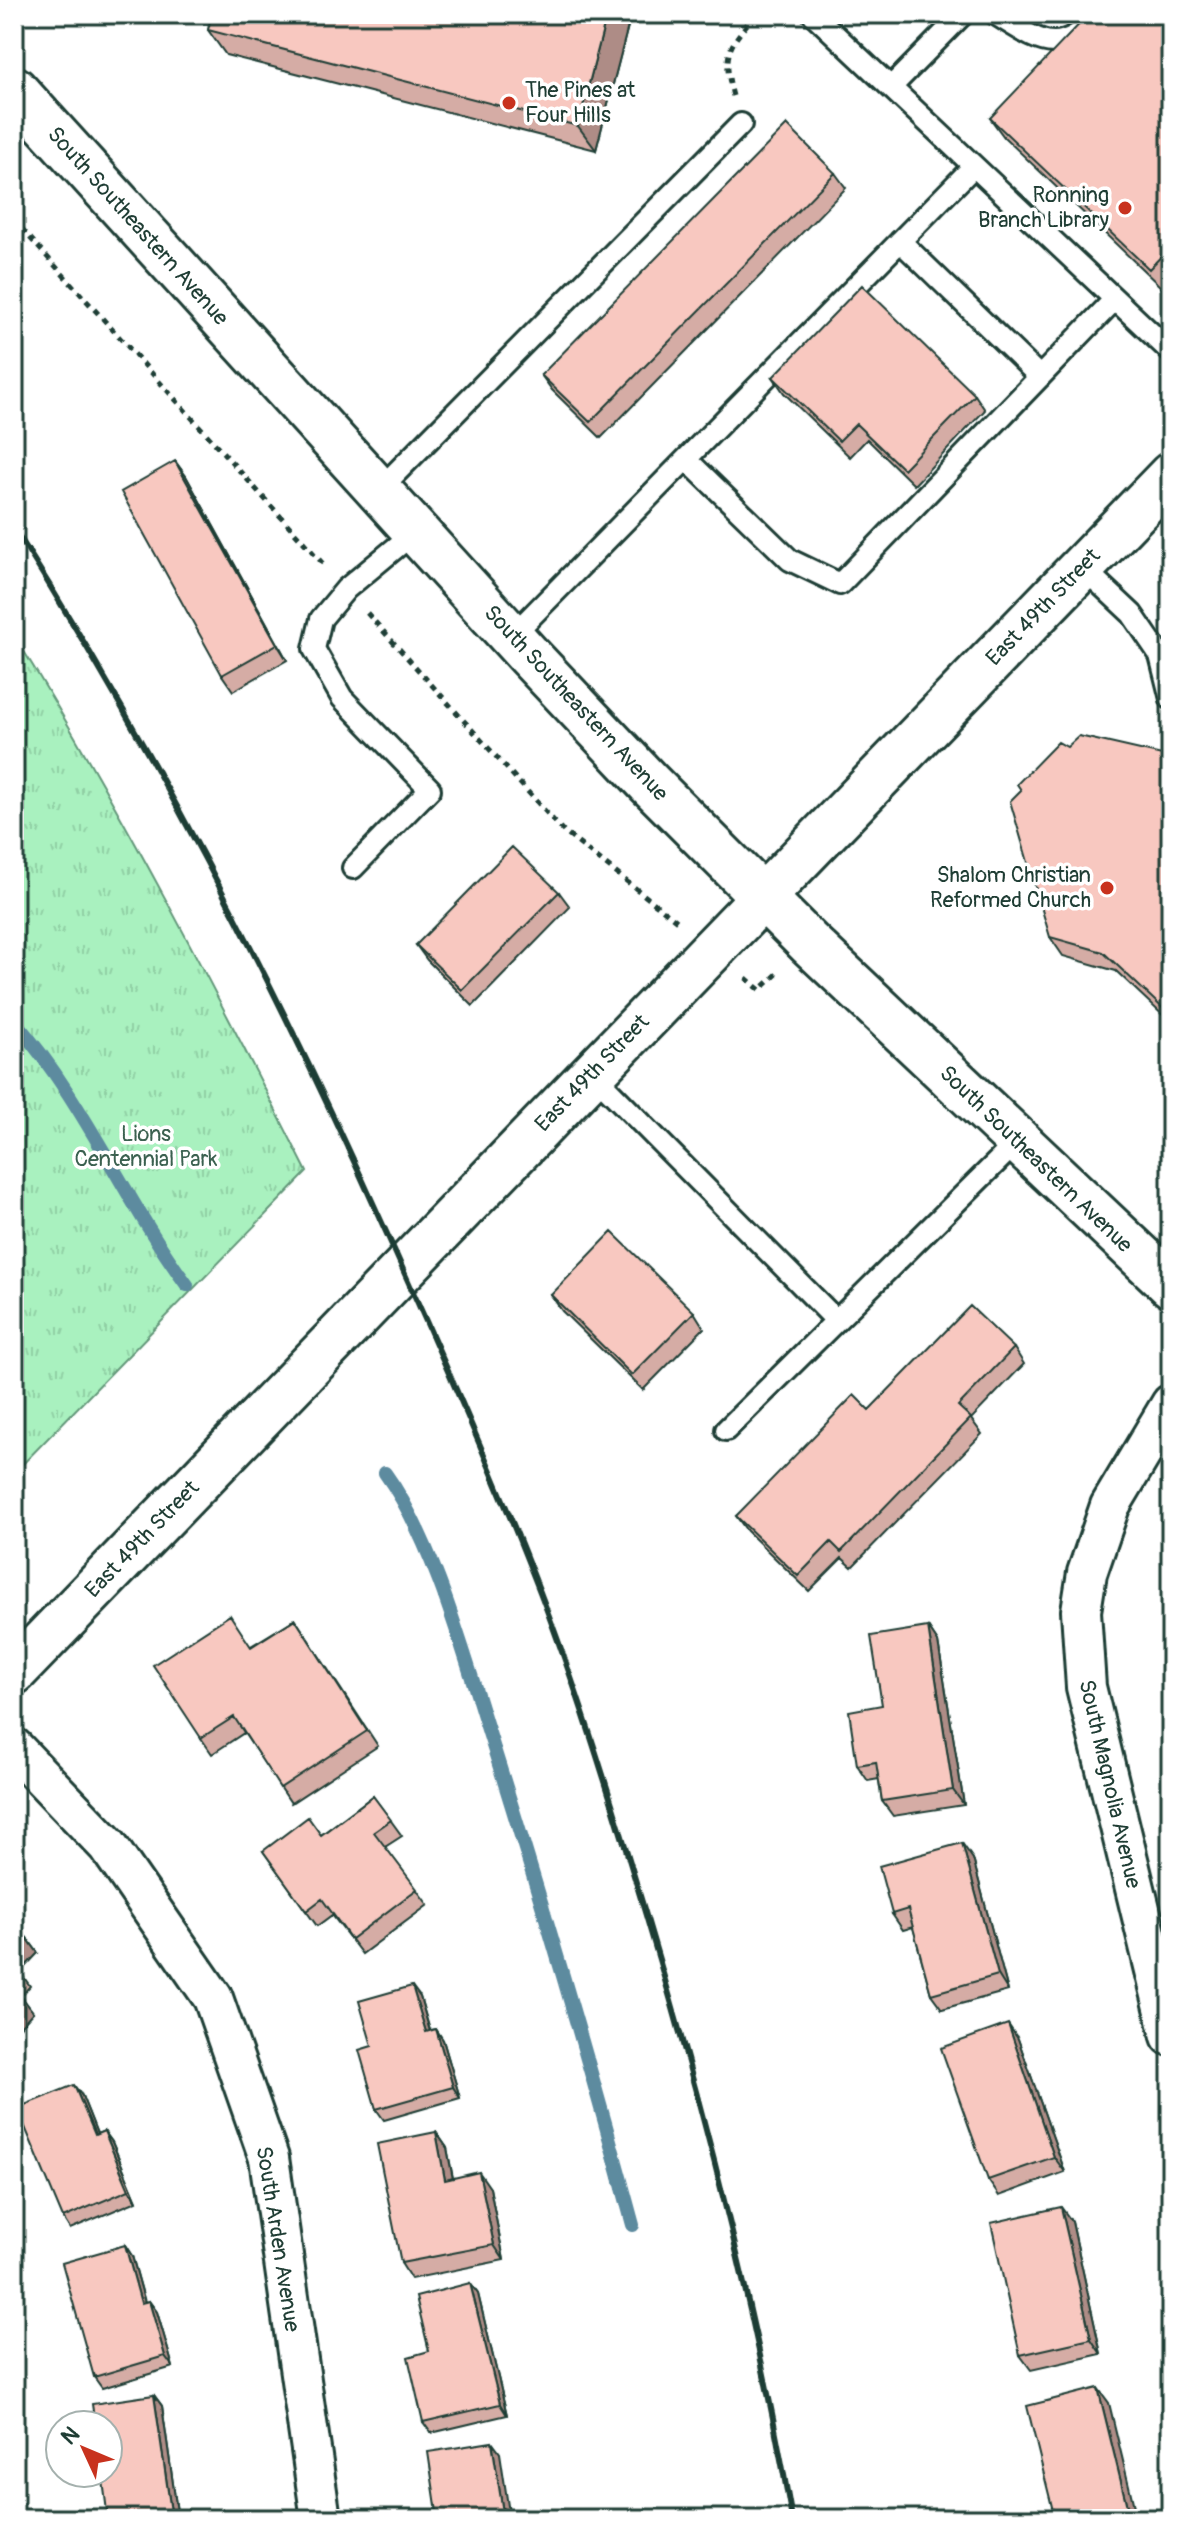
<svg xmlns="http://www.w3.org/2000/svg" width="1185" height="2533" viewBox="0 0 1185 2533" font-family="Pangolin,sans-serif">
<defs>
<pattern id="park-tufts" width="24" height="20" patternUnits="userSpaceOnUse" patternTransform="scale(2)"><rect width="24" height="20" fill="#a9f1bf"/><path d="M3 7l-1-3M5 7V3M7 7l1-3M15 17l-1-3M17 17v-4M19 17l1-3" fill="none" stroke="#91d0a5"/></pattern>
</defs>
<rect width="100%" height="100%" fill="#fff"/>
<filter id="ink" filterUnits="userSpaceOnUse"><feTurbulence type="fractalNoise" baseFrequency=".0125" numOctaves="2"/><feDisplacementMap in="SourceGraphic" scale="16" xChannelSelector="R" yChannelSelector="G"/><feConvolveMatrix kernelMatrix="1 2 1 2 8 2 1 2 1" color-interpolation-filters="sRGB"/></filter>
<g filter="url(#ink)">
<path fill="url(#park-tufts)" stroke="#64977a" stroke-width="2" d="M14 635C121 808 215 990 307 1172L14 1473Z"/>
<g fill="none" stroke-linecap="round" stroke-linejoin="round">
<path stroke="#5d8b9f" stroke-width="14" d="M14 1021C84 1100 124 1200 187 1285
M385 1473C433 1539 465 1657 490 1736 541 1898 589 2061 633 2225"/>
<g stroke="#1f3d34" stroke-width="26">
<path id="lane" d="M813 14 1171 352
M995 14C1044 44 1057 58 1102 14
M891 87 963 14
M900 241 1040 377
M686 459 790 560 840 584 1115 299
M378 491 741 124
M1082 567 1132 614 1160 655 1171 699
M511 637 974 166
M353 868 430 789 342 698 314 649 321 619 346 589 416 531
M592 1073 836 1320
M726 1430 1018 1141"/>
</g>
<g stroke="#1f3d34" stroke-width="44">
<path id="street" d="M1171 1404 1110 1506 1087 1573 1081 1611 1086 1687 1171 2036
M14 1748 108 1846 213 1998 269 2158 321 2519"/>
</g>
<g stroke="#1f3d34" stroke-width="50">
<path id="secondary" d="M14 89 528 655 649 783 809 943 1171 1285
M14 1672 1171 475"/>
</g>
<path stroke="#1f3d34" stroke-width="5" stroke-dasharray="6 6" stroke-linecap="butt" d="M733 96C722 54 728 46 756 14
M14 220 326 567
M367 613 564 832 677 921
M746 978 760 990 777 974"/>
<use href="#lane" stroke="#fff" stroke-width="20"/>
<use href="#street" stroke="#fff" stroke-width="38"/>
<use href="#secondary" stroke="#fff" stroke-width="44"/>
<path stroke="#1f3d34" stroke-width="6" d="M14 528C157 754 278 990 387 1234 440 1352 493 1471 540 1592 576 1686 606 1783 635 1879 699 2089 754 2303 792 2519"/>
</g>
<path fill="#d5aca5" stroke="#1f3d34" stroke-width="2" d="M212 14H619L628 26 596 150 226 55 208 30Z
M1171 14V279L1162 288 1004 137 990 118Z
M835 173 846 188 601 438 552 390 541 375Z
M773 377 975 395 985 410 914 485 867 439 850 457 784 393Z
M175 461 186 476 287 660 233 691 222 675Z
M1067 747 1171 757V1023L1116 971 1063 956 1050 937Z
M559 892 570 907 473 1006 427 960 416 945Z
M551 1295 694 1312 704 1328 643 1390 562 1311Z
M1014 1348 1024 1364 971 1419 982 1434 852 1567 842 1558 809 1591 747 1531 736 1516 869 1410Z
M295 1619 378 1746 291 1803 244 1733 212 1754 201 1738 251 1646Z
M928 1627 938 1642 964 1805 893 1816 882 1801 879 1779 868 1781 857 1765 882 1705Z
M373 1796 402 1836 385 1847 428 1905 362 1954 332 1915 317 1926 263 1851 321 1835Z
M973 1859 1008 1991 942 2009 931 1994 913 1927 903 1930 892 1914Z
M14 1926 27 1938 38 1953 20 1972 30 1986 21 1996 33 2012 14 2033Z
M420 1997 430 2030 436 2029 443 2040 460 2098 384 2120 376 2109 372 2046Z
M1018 2039 1065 2172 999 2196 988 2180Z
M82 2096 97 2134 104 2131 112 2142 137 2201 70 2229 63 2218Z
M436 2132 447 2148 453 2178 490 2188 504 2260 411 2279 401 2263Z
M1072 2222 1101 2354 1031 2370 1020 2355Z
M125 2245 132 2256 145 2302 149 2301 157 2312 173 2367 102 2388 94 2377Z
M470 2283 478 2294 507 2415 431 2433 423 2422 429 2351Z
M154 2395 162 2406 178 2519H108Z"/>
<path fill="#ae8c86" stroke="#1f3d34" stroke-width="2" d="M607 14H619L628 26 596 150 578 126Z
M175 461 186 476 287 660 277 644Z
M928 1627 938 1642 964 1805 953 1790Z
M962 1843 973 1859 1008 1991 998 1975Z
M27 1938 38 1953 20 1972 14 1969V1952Z
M412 1986 420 1997 433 2042 426 2032Z
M22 1997 33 2012 14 2033V2006Z
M1008 2024 1018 2039 1065 2172 1054 2157Z
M436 2029 443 2040 460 2098 453 2087Z
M74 2085 82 2096 102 2146 95 2135Z
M104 2131 112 2142 137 2201 129 2190Z
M436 2132 447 2148 456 2195 445 2180Z
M479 2172 490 2188 504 2260 494 2245Z
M1061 2207 1072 2222 1101 2354 1091 2339Z
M125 2245 132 2256 148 2314 141 2303Z
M470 2283 478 2294 507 2415 500 2404Z
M149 2301 157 2312 173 2367 165 2356Z
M1098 2388 1109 2403 1137 2519H1130Z
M154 2395 162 2406 178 2519H175L171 2512Z
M492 2442 500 2453 510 2519H504Z"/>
<path fill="#f8c8c0" stroke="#1f3d34" stroke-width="2" d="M212 14H607L578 126 208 30Z
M1089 14H1171V246L1149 269 990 118Z
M787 125 835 173 590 422 541 375Z
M862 285 975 395 903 469 856 424 839 441 773 377Z
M175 461 277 644 222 675 121 492Z
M1079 736 1171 757V1016L1103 952 1050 937 1010 801 1021 790 1017 784 1058 742 1067 747Z
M512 847 559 892 462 990 416 945Z
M612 1232 694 1312 632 1375 551 1295Z
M970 1306 1014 1348 958 1406 971 1418 841 1552 831 1542 798 1576 736 1516 854 1395 869 1410Z
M230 1615 251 1647 295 1619 367 1731 280 1788 234 1717 201 1738 153 1665Z
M928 1627 953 1790 882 1801 876 1762 857 1765 849 1711 882 1705 871 1636Z
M373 1796 391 1820 374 1832 417 1889 351 1939 322 1899 306 1911 263 1851 308 1817 321 1835Z
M962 1843 998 1975 931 1994 908 1909 892 1914 879 1866Z
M14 1926 27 1938 14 1952Z
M14 1966 19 1971 14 1976Z
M412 1986 426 2032 436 2029 453 2087 376 2109 359 2050 372 2046 359 2001Z
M14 1990 22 1997 14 2006Z
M1008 2024 1054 2157 988 2180 941 2048Z
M74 2085 95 2135 104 2131 129 2190 63 2218 17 2108Z
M436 2132 445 2180 479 2172 494 2245 401 2263 377 2144Z
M1061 2207 1091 2339 1020 2355 991 2223Z
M125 2245 141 2303 149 2301 165 2356 94 2377 62 2263Z
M470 2283 500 2404 423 2422 408 2357 429 2351 416 2297Z
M1098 2388 1130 2519H1055L1027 2406Z
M154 2395 171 2512 125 2519H108L102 2473H108V2425H95L92 2404Z
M492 2442 504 2519H438L428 2452Z"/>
</g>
<g fill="#c8321e" stroke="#fff" stroke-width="3">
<circle cx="509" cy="103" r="8"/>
<circle cx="1125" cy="208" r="8"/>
<circle cx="1107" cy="888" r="8"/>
</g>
<g text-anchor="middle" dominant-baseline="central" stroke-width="7" stroke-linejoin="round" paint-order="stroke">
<g font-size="22" fill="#1f3d34" stroke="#fff" text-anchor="end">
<text x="525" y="90" text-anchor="start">The Pines at<tspan x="525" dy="25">Four Hills</tspan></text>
<text x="1109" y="195">Ronning<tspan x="1109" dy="25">Branch Library</tspan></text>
<text x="1091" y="875">Shalom Christian<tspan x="1091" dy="25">Reformed Church</tspan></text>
</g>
<g font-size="22" fill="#1f3d34" stroke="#fff">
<text transform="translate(138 226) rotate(48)">South Southeastern Avenue</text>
<text transform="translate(1043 607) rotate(-46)">East 49th Street</text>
<text transform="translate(576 703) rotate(47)">South Southeastern Avenue</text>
<text transform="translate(592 1073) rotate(-46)">East 49th Street</text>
<text transform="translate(1036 1159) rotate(44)">South Southeastern Avenue</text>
<text transform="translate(142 1539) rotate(-46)">East 49th Street</text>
<text transform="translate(1110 1784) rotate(77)">South Magnolia Avenue</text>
<text transform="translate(278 2239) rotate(81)">South Arden Avenue</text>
</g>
<g font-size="22" fill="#3b6150" stroke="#fff">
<text x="146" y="1134">Lions<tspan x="146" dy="25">Centennial Park</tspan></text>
</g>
</g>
<rect width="1185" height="2533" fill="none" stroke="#fff" stroke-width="48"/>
<rect x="24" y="24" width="1137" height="2485" fill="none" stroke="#1f3d34" stroke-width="3" filter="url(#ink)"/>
<g transform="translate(84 2449) rotate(314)"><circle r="38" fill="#ffffff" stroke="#a5b1ae" stroke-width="2"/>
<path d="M0-6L14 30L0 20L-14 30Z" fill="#c8321e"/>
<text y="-12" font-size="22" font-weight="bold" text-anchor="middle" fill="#1f3d34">N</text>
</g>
</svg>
